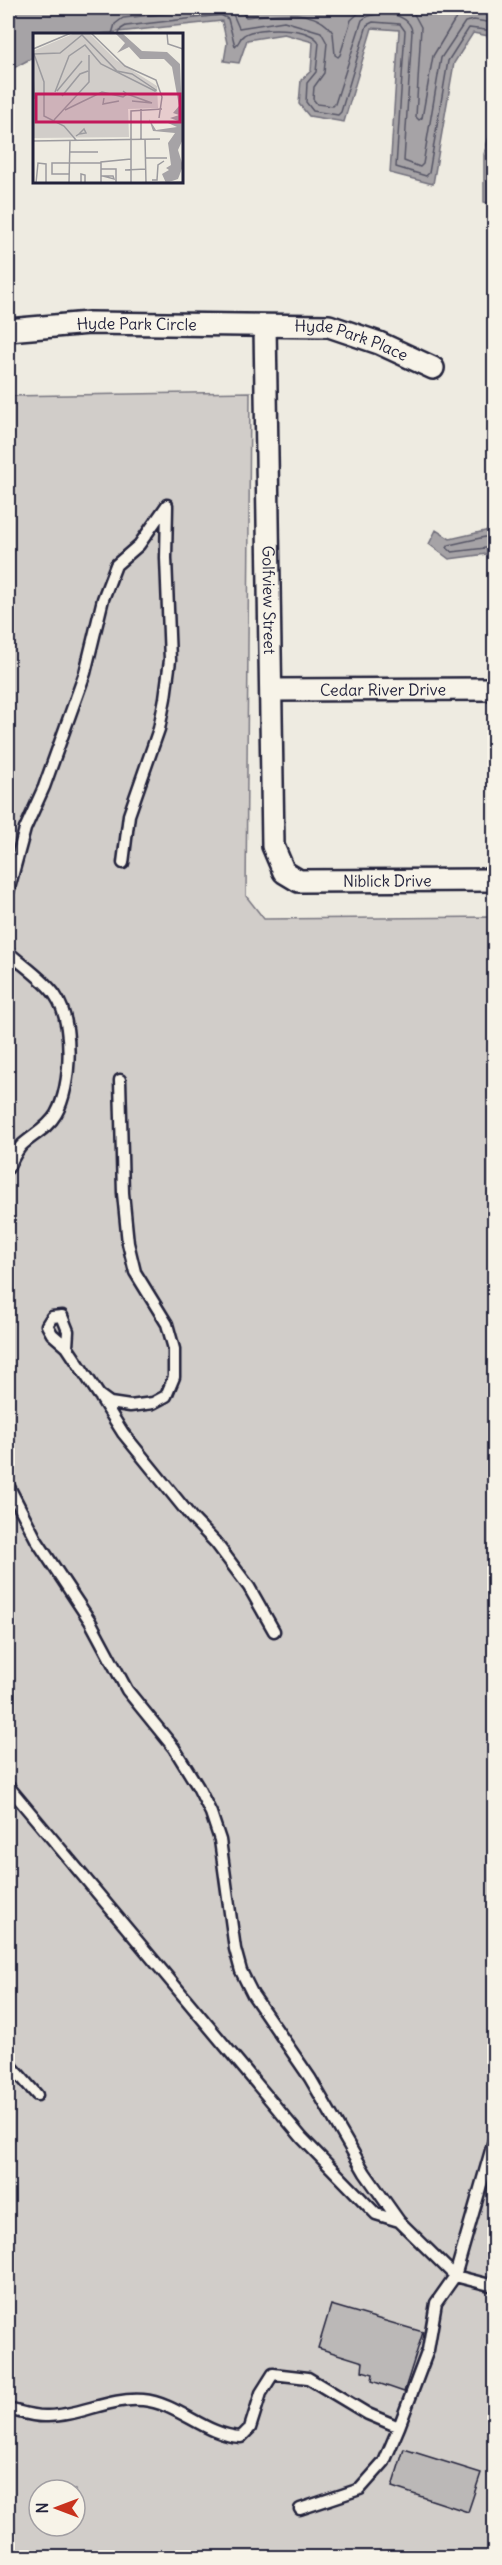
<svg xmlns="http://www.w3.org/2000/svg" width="502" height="2565" viewBox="0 0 502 2565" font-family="Delius,sans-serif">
<rect width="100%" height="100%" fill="#eeebe1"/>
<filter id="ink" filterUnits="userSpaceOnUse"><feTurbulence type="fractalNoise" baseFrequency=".0167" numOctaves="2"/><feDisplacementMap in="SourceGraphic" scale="12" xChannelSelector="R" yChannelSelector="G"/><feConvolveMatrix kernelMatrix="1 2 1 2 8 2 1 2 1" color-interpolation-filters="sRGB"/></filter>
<g filter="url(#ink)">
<path fill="#d1cdc9" stroke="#7a7882" stroke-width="1.5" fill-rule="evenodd" d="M250 392 246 896 264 919 494 917V2557H8V396ZM39 2490H75V2526H39Z"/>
<path fill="#a6a3a6" stroke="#716f7b" stroke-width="1.5" d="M8 8H494V37L473 33 454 63 433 184 390 173 399 30 372 28 344 122 309 116 299 104 301 80 311 71 313 42 284 34 247 40 239 63 224 61 227 43 222 21 99 34H34V57L8 71Z
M494 119V205L484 202V154Z
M494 529V553L449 559 429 544 436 530 450 539Z"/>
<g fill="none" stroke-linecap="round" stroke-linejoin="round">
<path stroke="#575666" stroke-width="1.5" d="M239 8 246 17C272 14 316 6 333 33L335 55 338 57 340 55 351 20 364 8
M402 8 414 14 421 27 416 117 419 120 422 118 433 56 454 21 460 15 469 11 494 14
M112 34 115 24 123 18 220 8 232 12 239 28 284 21 321 32 327 43 324 73 314 87 313 99 317 104 333 106 335 104 362 20C375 9 409 12 412 31L404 161 420 167 423 164 441 58 465 22 474 20 494 23
M119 34 121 29 126 26 221 15 228 19 235 46C240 43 239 38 244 35 257 26 312 26 319 43L316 72 307 83 306 102 313 111 338 115 341 112 367 25 373 22 400 24 405 31 396 167 426 176 429 173 448 61 469 28 494 31
M494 140 490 155V195L494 199
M494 535 449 545 447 548 452 552 494 547"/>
</g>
<path fill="#bbb8b7" stroke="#22223b" stroke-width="1.5" d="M331 2305 423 2332 404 2392 372 2381 373 2374 362 2371 363 2362 318 2348Z
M404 2449 481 2473 468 2512 392 2487Z"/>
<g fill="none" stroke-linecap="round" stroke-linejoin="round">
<g stroke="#22223b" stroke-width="15">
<path id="service" d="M123 863 129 815 159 729 165 698 170 660 166 558 167 506
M8 892 25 829 44 787 85 673 103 599 116 565 139 545 167 505
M8 952C21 964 45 980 55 995 74 1022 72 1086 56 1114 48 1128 33 1135 22 1145 16 1151 12 1161 8 1168
M67 1347 52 1334 47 1325 52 1317 62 1316 68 1331 67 1347 99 1395 110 1403 130 1406 153 1403 166 1396 174 1377V1349L167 1324 135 1272 128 1243 123 1193 120 1080
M101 1398 123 1433 192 1518 216 1543 249 1587 274 1631
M8 1485 37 1541 90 1621 127 1690 174 1748 198 1787 211 1813 220 1840 235 1949 241 1971 253 1995 310 2078 365 2173 399 2221 455 2276 494 2140
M8 1786 302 2138 376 2214 399 2221
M8 2062 37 2095
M8 2409C21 2412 34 2417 48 2416 80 2416 110 2397 143 2400 178 2403 206 2436 241 2437L250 2428 261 2393 273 2374 308 2378 368 2414 399 2427 428 2350 436 2303 455 2276 494 2286
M300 2509 360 2489 384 2462 399 2427"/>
</g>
<g stroke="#22223b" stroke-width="26">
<g id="minor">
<path id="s1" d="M265 326 273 846 284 872 299 881 494 880"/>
<path id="s2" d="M8 330 89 323 329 326 379 343 433 368"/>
<path id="s3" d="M272 690 494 689"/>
</g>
</g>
<use href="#service" stroke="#f7f3e8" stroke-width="10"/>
<use href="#minor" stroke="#f7f3e8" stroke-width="21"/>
</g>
</g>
<g text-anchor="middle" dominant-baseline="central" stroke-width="4.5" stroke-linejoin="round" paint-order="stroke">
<g font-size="16" fill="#22223b" stroke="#f7f3e8">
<text stroke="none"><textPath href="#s2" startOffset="129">Hyde Park Circle</textPath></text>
<text stroke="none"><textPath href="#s2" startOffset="346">Hyde Park Place</textPath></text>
<text stroke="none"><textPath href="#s1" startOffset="274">Golfview Street</textPath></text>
<text stroke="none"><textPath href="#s3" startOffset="111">Cedar River Drive</textPath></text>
<text stroke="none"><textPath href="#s1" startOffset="654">Niblick Drive</textPath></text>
</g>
</g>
<g transform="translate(33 33)">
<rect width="150" height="150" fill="#eeebe1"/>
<path d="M42 0H56L83 27 124 53 125 75 95 76 96 104 0 105V18Z" fill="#d1cdc9"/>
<path d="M82 0H89L109 18 134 19 147 31 150 106 145 117 150 133 145 146 133 150 129 141 136 137 133 135 138 132 135 110 142 100 120 98 116 86 123 97 144 94 135 90 145 88 137 85 146 82 140 80 146 73 139 34 131 26H107L96 14 84 20 92 10Z" fill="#a6a3a6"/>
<path fill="none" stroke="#9c9b9f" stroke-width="1.5" d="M58 0 92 33 123 47 129 64 126 85M134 0 135 11 150 16M0 16 38 0M0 41 1 66M24 58 49 28M22 59 36 23 52 12 68 31 122 58 123 57 99 41 84 38 49 2 27 20 1 21 11 49V83L31 93 43 107M94 61 119 70M29 63 47 41 55 38M71 65 70 71 86 68M99 68 119 70M108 76V106M32 77 69 59 90 64 94 61 90 58M21 87 56 49V22M43 103 46 101 51 96 53 100 46 101M112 106 113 150M0 108 127 106M36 119H65M113 125H134M68 136H83V150M92 137 113 136M36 141H19V130H68M68 143H80L81 146 70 143M119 147H124L125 132 131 128M3 150 5 130 13 131V150M36 150 37 107M48 150V141L52 142V150M68 150V129L98 126M93 150 150 149M98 150V78L129 76"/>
<path fill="#c2185b" fill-opacity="0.15" stroke="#c2185b" stroke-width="3" d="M3 61H147V89H3Z"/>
<rect width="150" height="150" fill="none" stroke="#22223b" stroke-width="3"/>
</g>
<rect width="502" height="2565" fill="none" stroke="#f7f3e8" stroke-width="30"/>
<rect x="15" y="15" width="472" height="2535" fill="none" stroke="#22223b" stroke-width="2" filter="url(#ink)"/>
<g transform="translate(57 2508) rotate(270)"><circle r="28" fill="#f7f3e8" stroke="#a29fa3" stroke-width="1.5"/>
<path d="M0-4.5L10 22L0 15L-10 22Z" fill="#c8321e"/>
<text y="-9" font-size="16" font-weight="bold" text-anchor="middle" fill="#22223b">N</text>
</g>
</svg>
